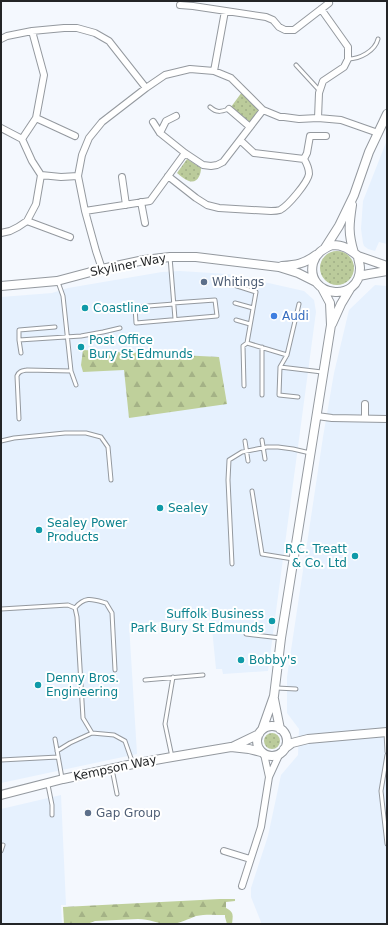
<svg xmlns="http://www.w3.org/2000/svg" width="388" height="925" viewBox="0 0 388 925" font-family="'DejaVu Sans',sans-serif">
<defs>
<pattern id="grass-dots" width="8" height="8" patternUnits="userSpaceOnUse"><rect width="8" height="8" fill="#bbcb9b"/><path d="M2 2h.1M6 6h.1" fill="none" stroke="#a0ae86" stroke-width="1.8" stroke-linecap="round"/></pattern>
<pattern id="forest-firs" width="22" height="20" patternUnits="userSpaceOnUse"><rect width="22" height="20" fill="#bfd09b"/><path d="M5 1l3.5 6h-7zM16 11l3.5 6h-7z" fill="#a4b286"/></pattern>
</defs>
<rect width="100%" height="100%" fill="#f4f8fe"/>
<path fill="#e6f1fe" d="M387 140V244L379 242 375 251 368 249 364 246 363 243 361 229 363 201Z
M180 271 228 274 304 291 314 300 316 312 268 671 223 674 222 669H216L211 619 129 624 137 754 1 783V297L52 293 68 288 162 272Z
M375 285 387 286V924H261V922L251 897V888L268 836 281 775 298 755 299 729 287 713V677L323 437 334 373 349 310Z
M61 795 66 905H61L62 924H1V809Z"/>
<path fill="url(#grass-dots)" d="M242 92 260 110 250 122 231 107Z
M187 159 201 168C201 175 197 184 189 181 185 180 181 176 177 173Z
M320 268a17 17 0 1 1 34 0a17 17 0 1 1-34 0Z
M264 741a8 8 0 1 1 16 0a8 8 0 1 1-16 0Z"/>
<path fill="url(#forest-firs)" d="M83 350 219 357 227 404 129 418 124 370 83 372 81 365Z
M220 899H235V901L226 902V908C234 912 233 915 232 924H227L225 917V915C216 915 205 914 196 916 188 919 181 923 172 924 160 925 150 919 138 919L95 921 87 924H64L63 907Z"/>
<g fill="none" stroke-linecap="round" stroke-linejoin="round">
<g stroke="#94999f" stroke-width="5">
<path id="service" d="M348 59C360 59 375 51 378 39
M296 65 319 90
M210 107C217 113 220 112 229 109
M170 257 175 319
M58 282 63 296 71 371 76 385
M234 285 256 292 247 343 287 355
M173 303 215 300 217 316 136 323 135 307 174 304
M235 303 253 308
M236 320 250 324
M19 340V330L55 327
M262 347V395
M21 353 19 340 81 336 103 332 120 328
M280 367 322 372
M244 386 243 346 247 343
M298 397 279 395 280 367 287 355 299 304
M19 419 17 376C19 371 22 371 27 370L71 371
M262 440 265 459
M1 441 14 438 65 433H86L101 437 108 447 111 480
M245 441 248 461
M252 491 262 554 293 559
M232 564 228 480 229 460 242 452 267 447H278L293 449 310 453
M75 608C85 596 92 599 106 603L112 613 115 670
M1 609 68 605 75 608 77 617 83 718 92 733 114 735 125 741 133 764
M246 634 281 638
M145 680 203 675
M277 688 296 689
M386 732 387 752
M55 739 62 778
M57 751 70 743 92 733
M387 755 381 791 387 844
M172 757 165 724 173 677
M1 760 58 757
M112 769 117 794
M48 785 52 805V815
M1 851 3 845"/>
</g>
<g stroke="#94999f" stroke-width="8">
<path id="minor" d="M180 5 193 6 266 17 273 20 279 27 285 30H294L329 3
M1 39 7 36 32 31 64 28H77L95 33 109 41 146 88
M214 71 225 11
M229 109 250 127
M36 118 75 136
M318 118 319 93 323 81 344 67 348 59V47L321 9
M153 122 160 133 185 153 203 165 211 166 217 165 223 162 263 110
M1 128 22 139 32 161 41 175 61 177 78 176
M160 133 166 121 176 116
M22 139 36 118 44 75 32 31
M304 159 307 153 310 136H326
M168 176 196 198 207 205 219 208 271 211C274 211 277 211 280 210 288 206 308 182 309 174 309 168 307 164 304 159L254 153 240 140
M122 177 126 205
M141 202 145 223
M85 211 150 201 185 153
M27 221 70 237
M1 233 10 231 18 227 27 221 36 204 41 175
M102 269 96 251 85 211 78 176 82 155 89 138 102 122 146 88 165 75 190 69 214 71 231 78 263 110 280 117H284L299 119 318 118 341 120 378 133
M317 416 332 418 387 419
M365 418V404
M264 754 269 777
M224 851 250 859
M242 886 261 827 269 777 280 753"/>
</g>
<g stroke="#94999f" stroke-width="10">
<path id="tertiary" d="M352 205C349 225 348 233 354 253
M332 245C344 245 349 249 358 256 358 260 360 264 360 268 360 304 305 297 313 263 316 253 323 249 332 245Z
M325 248 339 226 354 195 369 152 387 114
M358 256 384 265 387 267
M282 266C296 265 304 264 316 255
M359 276 369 274 387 271
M1 286 57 281 102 269 144 260 170 257H196L279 267 298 273 316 282
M332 324 341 304 350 289
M274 699 280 729
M257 741a15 15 0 1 1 30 0a15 15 0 1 1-30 0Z
M262 730 274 696 281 638 331 325 330 303 322 288
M232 747 259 734
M284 749 292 743 308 739 387 732
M1 795 63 779 133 764 172 757 231 747 249 749 261 752"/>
</g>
<use href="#service" stroke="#fff" stroke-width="3"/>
<use href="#minor" stroke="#fff" stroke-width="6"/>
<use href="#tertiary" stroke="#fff" stroke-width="8"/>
</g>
<g fill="#5c6f8a" stroke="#fff" stroke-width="1.5">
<circle cx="204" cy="282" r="4"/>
<circle cx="88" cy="813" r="4"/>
</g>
<g fill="#0f9aa8" stroke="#fff" stroke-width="1.5">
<circle cx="85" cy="308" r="4"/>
<circle cx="81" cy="347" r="4"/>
<circle cx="160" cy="508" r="4"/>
<circle cx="39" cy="530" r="4"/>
<circle cx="355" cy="556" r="4"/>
<circle cx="272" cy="621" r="4"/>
<circle cx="241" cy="660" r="4"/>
<circle cx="38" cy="685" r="4"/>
</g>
<circle fill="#3f7fe0" stroke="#fff" stroke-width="1.5" cx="274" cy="316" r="4"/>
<g text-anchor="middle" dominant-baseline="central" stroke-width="4" stroke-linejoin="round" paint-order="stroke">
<g font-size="12" fill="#232527" stroke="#fff">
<text transform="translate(128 265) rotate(-11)">Skyliner Way</text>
<text transform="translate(115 768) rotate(-12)">Kempson Way</text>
</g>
<g font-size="12" fill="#4e5e75" stroke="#fff" text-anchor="start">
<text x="212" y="282">Whitings</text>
<text x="96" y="813">Gap Group</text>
</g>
<g font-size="12" fill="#0d838f" stroke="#fff" text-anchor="start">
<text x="93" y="308">Coastline</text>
<text x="89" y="340">Post Office<tspan x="89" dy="14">Bury St Edmunds</tspan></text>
<text x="168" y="508">Sealey</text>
<text x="47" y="523">Sealey Power<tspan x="47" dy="14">Products</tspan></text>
<text x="347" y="549" text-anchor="end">R.C. Treatt<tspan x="347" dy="14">&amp; Co. Ltd</tspan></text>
<text x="264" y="614" text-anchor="end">Suffolk Business<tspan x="264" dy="14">Park Bury St Edmunds</tspan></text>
<text x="249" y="660">Bobby's</text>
<text x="46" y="678">Denny Bros.<tspan x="46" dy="14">Engineering</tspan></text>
</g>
<g font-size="12" fill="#366cbe" stroke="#fff" text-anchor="start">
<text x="282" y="316">Audi</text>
</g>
</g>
<rect width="388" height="925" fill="none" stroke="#232527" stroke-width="4"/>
</svg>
